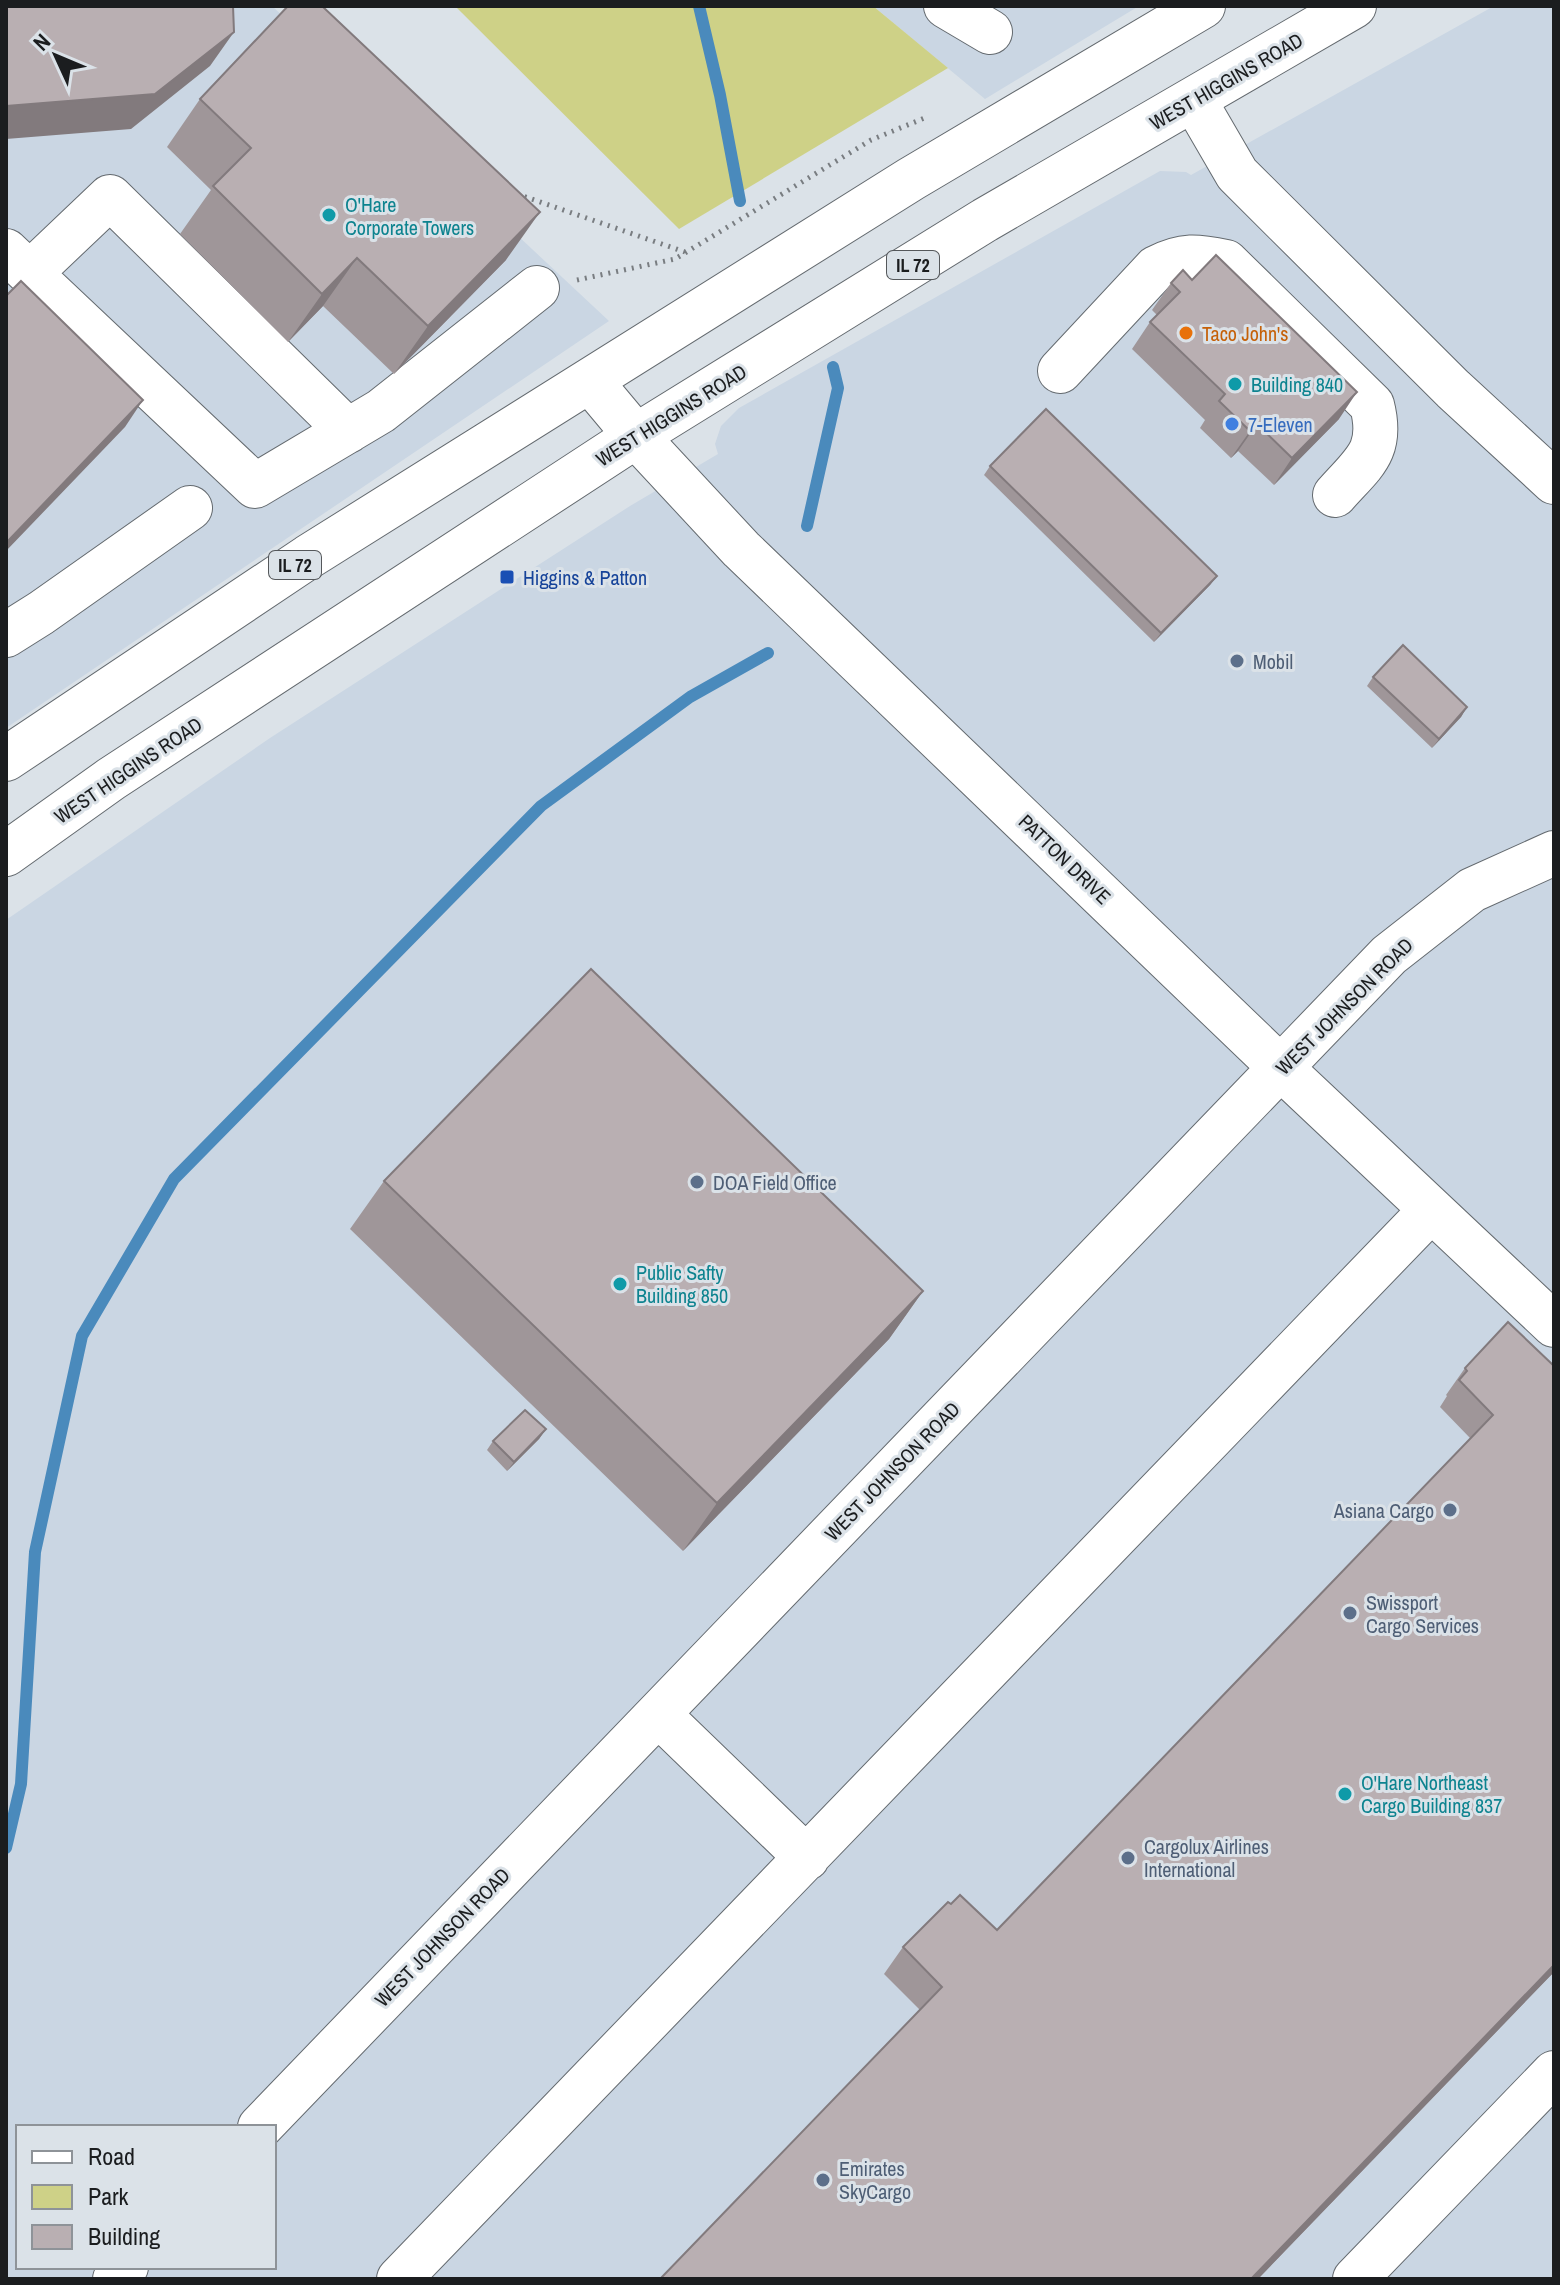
<svg xmlns="http://www.w3.org/2000/svg" width="1560" height="2285" viewBox="0 0 1560 2285" font-family="'Archivo Narrow',sans-serif">
<rect width="100%" height="100%" fill="#dbe2e8"/>
<path fill="#cad6e3" fill-rule="evenodd" d="M6 6H272L609 321 6 728Z
M873 6H1139L985 99Z
M1494 6H1554V2279H6V920L270 738 630 506 718 454 715 444 721 426 739 408 1160 171 1186 172 1191 175ZM18 2127H274V2267H18Z"/>
<path fill="#ced187" d="M455 6H873L948 68 679 229Z"/>
<g fill="none" stroke-linecap="round" stroke-linejoin="round">
<path stroke="#4a8abc" stroke-width="12" d="M699 6 720 95 740 201
M807 526 838 388 833 367
M6 1848 21 1784 35 1552 82 1336 174 1179 541 806 690 697 768 653"/>
<g stroke="#646a6f" stroke-width="46">
<path id="minor" d="M946 6 990 32
M1194 100 1237 174 1453 389 1554 482
M6 251 255 486 381 411 537 288
M30 273 110 197 348 431
M1060 371 1156 268C1183 254 1197 256 1226 262L1372 405C1384 452 1363 463 1335 495
M590 381 636 436 741 549 1281 1068 1554 1325
M6 635 41 613 190 508
M658 1714 807 1858
M260 2127 1389 955 1472 890 1554 853
M115 2279 126 2267
M399 2279 1431 1210
M1355 2279 1554 2073"/>
</g>
<g stroke="#646a6f" stroke-width="46">
<path id="major" d="M6 759 308 557 911 179 1203 6
M6 854 111 779 636 436 985 220 1354 6"/>
</g>
<path stroke="#797d81" stroke-width="5" stroke-dasharray="2 6" stroke-linecap="butt" d="M517 194 685 252
M577 280 675 259 871 140 927 117"/>
<use href="#minor" stroke="#fff" stroke-width="44"/>
<use href="#major" stroke="#fff" stroke-width="44"/>
</g>
<path fill="#9f9699" d="M200 99 506 260 394 374 323 306 288 342 180 234 211 190 167 147Z
M1171 283 1339 419 1274 485 1238 451 1231 458 1200 428 1205 420 1132 349 1150 322 1157 315 1152 310Z
M990 466 1217 576 1210 585 1154 642 984 475Z
M1373 677 1467 707 1461 717 1432 748 1367 686Z
M384 1181 923 1291 889 1339 683 1551 350 1229Z
M1554 1366V1972L1258 2279H660L920 2010 884 1974 903 1947 997 1930 1471 1439 1440 1407 1447 1396 1446 1395 1465 1368Z
M546 1429 539 1439 507 1471 487 1450 493 1441Z"/>
<path fill="#827a7d" d="M234 32 210 66 131 129 6 139V106Z
M540 212 506 260 394 374 428 326Z
M357 258 323 306 288 342 322 294Z
M1357 392 1339 419 1274 485 1292 458Z
M143 400 125 427 6 551V543Z
M1257 424 1238 451 1231 458 1250 431Z
M1217 576 1210 585 1154 642 1161 633Z
M1467 707 1461 717 1432 748 1439 739Z
M923 1291 889 1339 683 1551 717 1503Z
M546 1429 539 1439 507 1471 514 1462Z
M1554 1965V1972L1258 2279H1251Z"/>
<path fill="#b9afb2" stroke="#827a7d" stroke-width="2" d="M6 6H233L234 32 155 94 6 106Z
M288 6H322L540 212 428 326 357 258 322 294 213 186 251 148 200 99Z
M1216 255 1357 392 1292 458 1257 424 1250 431 1219 401 1225 394 1150 322 1180 292 1171 283 1183 270 1192 280Z
M21 281 143 400 6 543V296Z
M1046 409 1217 576 1161 633 990 466Z
M1403 645 1467 707 1439 739 1373 677Z
M591 969 923 1291 717 1503 384 1181Z
M1508 1322 1554 1366V1965L1251 2279H660L942 1987 903 1947 948 1902 951 1904 960 1895 997 1930 1493 1415 1459 1380 1467 1371 1465 1368Z
M525 1410 546 1429 514 1462 493 1441Z"/>
<g fill="#0f9aa8" stroke="#dbe2e8" stroke-width="3">
<circle cx="329" cy="215" r="8"/>
<circle cx="1235" cy="384" r="8"/>
<circle cx="620" cy="1284" r="8"/>
<circle cx="1345" cy="1794" r="8"/>
</g>
<circle fill="#e8710a" stroke="#dbe2e8" stroke-width="3" cx="1186" cy="333" r="8"/>
<circle fill="#3f7fe0" stroke="#dbe2e8" stroke-width="3" cx="1232" cy="424" r="8"/>
<rect fill="#1a4fb4" stroke="#dbe2e8" stroke-width="3" x="499" y="569" width="16" height="16" rx="4"/>
<g fill="#5c6f8a" stroke="#dbe2e8" stroke-width="3">
<circle cx="1237" cy="661" r="8"/>
<circle cx="697" cy="1182" r="8"/>
<circle cx="1450" cy="1510" r="8"/>
<circle cx="1350" cy="1613" r="8"/>
<circle cx="1128" cy="1858" r="8"/>
<circle cx="823" cy="2180" r="8"/>
</g>
<g text-anchor="middle" dominant-baseline="central" stroke-width="6" stroke-linejoin="round" paint-order="stroke">
<g fill="#dbe2e8" stroke="#55585b" stroke-width="2">
<rect x="887" y="251" width="52" height="28" rx="6"/>
<rect x="269" y="551" width="52" height="28" rx="6"/>
</g>
<g font-size="18" font-weight="bold" fill="#1b1d1f">
<text x="913" y="265">IL 72</text>
<text x="295" y="565">IL 72</text>
</g>
<g font-size="20" fill="#1b1d1f" stroke="#dbe2e8">
<text transform="translate(1226 81) rotate(-30)">WEST HIGGINS ROAD</text>
<text transform="translate(671 415) rotate(-32)">WEST HIGGINS ROAD</text>
<text transform="translate(128 770) rotate(-34)">WEST HIGGINS ROAD</text>
<text transform="translate(1065 859) rotate(44)">PATTON DRIVE</text>
<text transform="translate(1344 1006) rotate(-45)">WEST JOHNSON ROAD</text>
<text transform="translate(892 1471) rotate(-46)">WEST JOHNSON ROAD</text>
<text transform="translate(442 1937) rotate(-46)">WEST JOHNSON ROAD</text>
</g>
<g font-size="20" fill="#0d838f" stroke="#dbe2e8" text-anchor="start">
<text x="345" y="204">O'Hare<tspan x="345" dy="23">Corporate Towers</tspan></text>
<text x="1251" y="384">Building 840</text>
<text x="636" y="1272">Public Safty<tspan x="636" dy="23">Building 850</tspan></text>
<text x="1361" y="1782">O'Hare Northeast<tspan x="1361" dy="23">Cargo Building 837</tspan></text>
</g>
<g font-size="20" fill="#c56008" stroke="#dbe2e8" text-anchor="start">
<text x="1202" y="333">Taco John's</text>
</g>
<g font-size="20" fill="#366cbe" stroke="#dbe2e8" text-anchor="start">
<text x="1248" y="424">7-Eleven</text>
</g>
<g font-size="20" fill="#164399" stroke="#dbe2e8" text-anchor="start">
<text x="523" y="577">Higgins &amp; Patton</text>
</g>
<g font-size="20" fill="#4e5e75" stroke="#dbe2e8" text-anchor="start">
<text x="1253" y="661">Mobil</text>
<text x="713" y="1182">DOA Field Office</text>
<text x="1434" y="1510" text-anchor="end">Asiana Cargo</text>
<text x="1366" y="1602">Swissport<tspan x="1366" dy="23">Cargo Services</tspan></text>
<text x="1144" y="1846">Cargolux Airlines<tspan x="1144" dy="23">International</tspan></text>
<text x="839" y="2168">Emirates<tspan x="839" dy="23">SkyCargo</tspan></text>
</g>
</g>
<rect width="1560" height="2285" fill="none" stroke="#1b1d1f" stroke-width="16"/>
<rect x="16" y="2125" width="260" height="144" fill="#dbe2e8" stroke="#8e9398" stroke-width="2"/>
<rect x="32" y="2151" width="40" height="12" fill="#ffffff" stroke="#8e9398" stroke-width="2"/>
<text x="88" y="2165" font-size="24" fill="#1b1d1f">Road</text>
<rect x="32" y="2185" width="40" height="24" fill="#ced187" stroke="#8e9398" stroke-width="2"/>
<text x="88" y="2205" font-size="24" fill="#1b1d1f">Park</text>
<rect x="32" y="2225" width="40" height="24" fill="#b9afb2" stroke="#8e9398" stroke-width="2"/>
<text x="88" y="2245" font-size="24" fill="#1b1d1f">Building</text>
<g transform="translate(56 56) rotate(314)" stroke="#dbe2e8" stroke-width="6" paint-order="stroke">
<path d="M0-6L14 30L0 20L-14 30Z" fill="#1b1d1f"/>
<text y="-12" font-size="22" font-weight="bold" text-anchor="middle" fill="#1b1d1f">N</text>
</g>
</svg>
